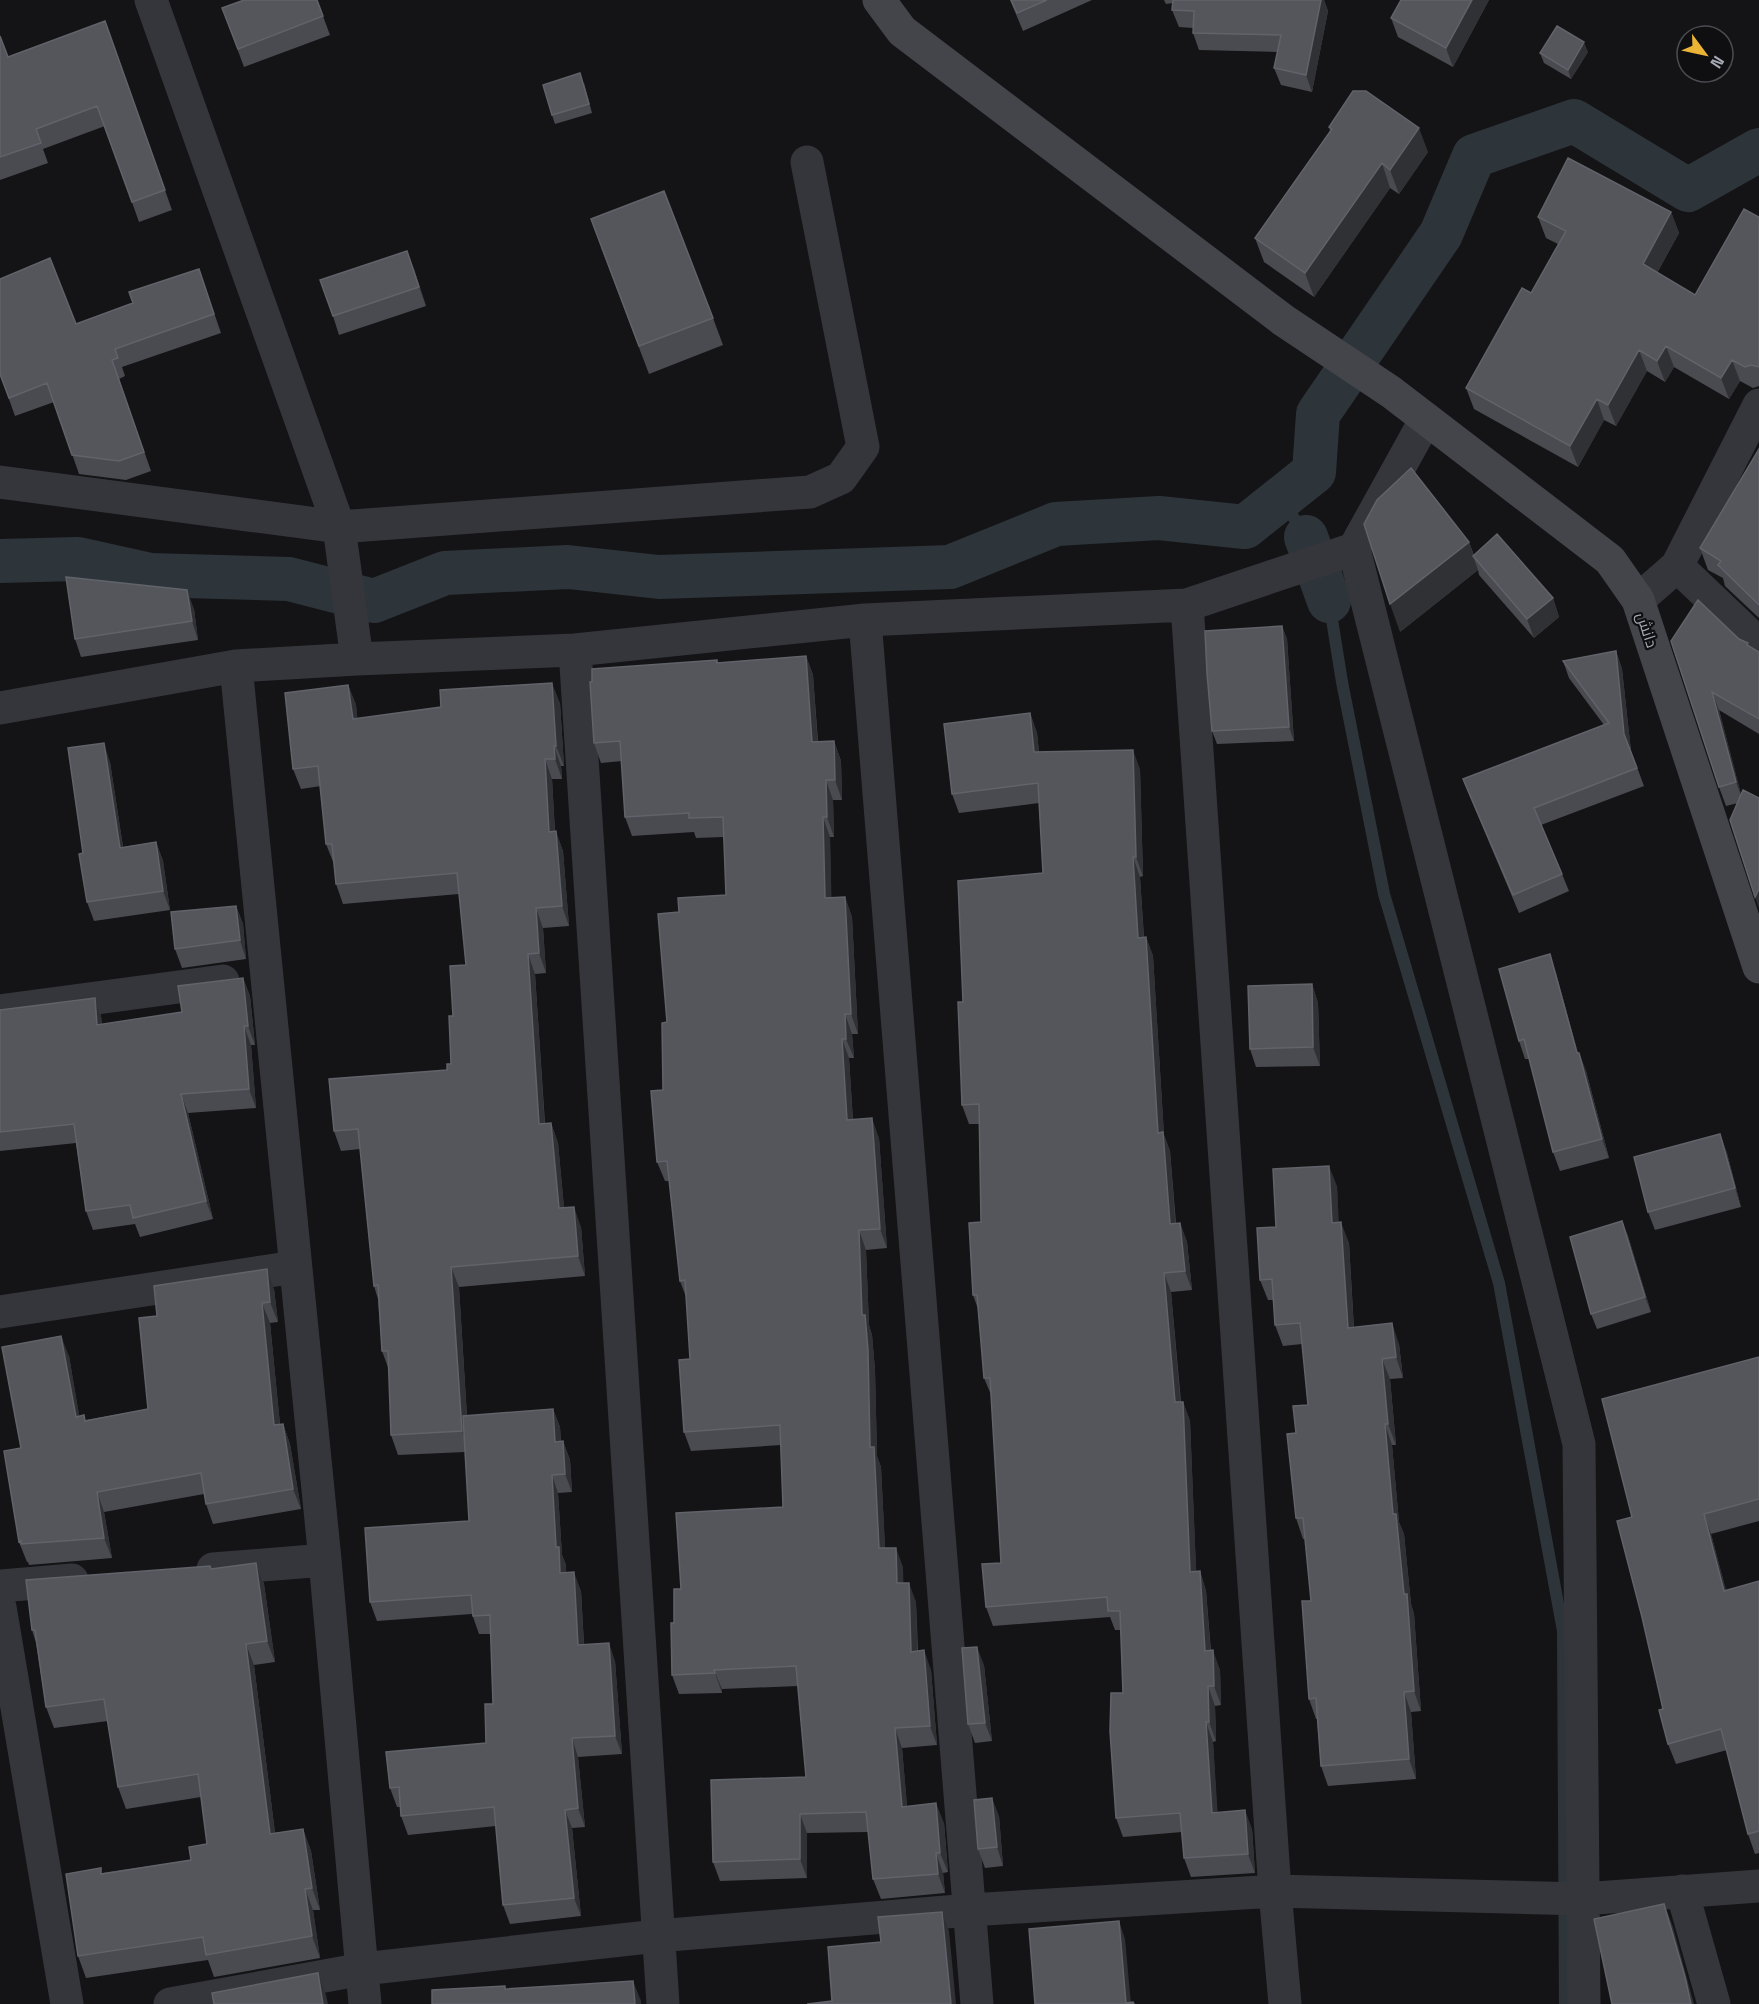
<svg xmlns="http://www.w3.org/2000/svg" width="1759" height="2004" viewBox="0 0 1759 2004" font-family="'Space Grotesk',Cairo,sans-serif">
<rect width="100%" height="100%" fill="#141416"/>
<g fill="none" stroke-linecap="round" stroke-linejoin="round">
<path stroke="#2d353b" stroke-width="12" d="M1281 498 1306 537
M1329 601 1342 682 1384 894 1499 1283 1563 1631 1565 2004"/>
<path stroke="#2d353b" stroke-width="44" d="M1306 537 1329 601
M0 561 78 559 150 575 289 579 374 601 445 573 568 567 659 577 950 567 1056 524 1159 518 1245 527 1314 472 1318 414 1441 234 1474 156 1574 121 1688 190 1759 150"/>
<path stroke="#35363b" stroke-width="33" d="M151 0 339 527 810 492 841 478 863 447 807 162
M0 482 339 527 357 659
M1354 549 1579 1444 1584 2004
M1677 566 1759 644
M1638 600 1677 566 1759 405
M1187 605 1275 1891 1285 2004
M865 620 977 2004
M575 650 663 2004
M236 666 325 1560 365 2004
M0 708 236 666 357 659 575 650 865 620 1187 605 1354 549 1426 419
M0 1011 223 981
M0 1312 295 1267
M213 1569 325 1560
M0 1586 72 1580
M0 1607 67 2004
M1682 1891 1714 2004
M170 2004 363 1969 657 1936 970 1910 1275 1891 1583 1899 1759 1886"/>
<path stroke="#43454b" stroke-width="33" d="M879 0 902 31 1283 320 1391 392 1610 560 1638 600 1759 967"/>
</g>
<path fill="#4a4b51" d="M317 0 330 35 244 67 222 8Z
M1010 0H1092L1023 31Z
M1164 0H1324L1328 11 1312 92 1281 85 1274 68 1278 52 1199 50 1193 33V28L1179 27 1172 10 1173 3 1166 4Z
M1401 0H1489L1453 67 1398 37 1391 18Z
M105 21 172 210 139 222 105 126 43 149 48 163 0 180V36L8 57Z
M1588 52 1571 79 1544 63 1540 53Z
M584 83 592 113 555 124 552 115Z
M1329 127 1428 152 1399 194 1390 188 1314 297 1264 262 1255 238 1330 131Z
M1671 212 1679 233 1657 273 1695 295 1759 217V386L1753 388 1740 381 1729 399 1674 367 1665 382 1647 371 1616 426 1604 420 1578 467 1474 409 1466 388 1531 293 1558 244 1546 238 1538 217Z
M601 247 713 318 723 345 649 374Z
M199 269 221 333 122 367 125 376 119 379 151 471 126 480 79 474 54 402 15 416 0 374 76 324 133 303Z
M414 269 426 306 339 335 333 316Z
M1759 449V618L1725 586 1723 578 1708 570 1700 548Z
M1469 542 1474 555 1553 598 1559 617 1534 638 1479 575 1478 570 1400 632Z
M1698 600 1739 639 1759 652V734L1719 710 1741 795 1738 803 1726 806 1719 787Z
M194 609 198 640 81 657 75 639Z
M1282 626 1287 639 1294 741 1217 744 1212 731Z
M1616 651 1622 669 1631 751 1644 786 1541 825 1562 874 1569 891 1519 913 1470 797 1463 779 1604 725 1569 678 1563 661Z
M806 656 813 675 818 741H834L841 761 842 800H833L834 837H830L831 898 845 897 852 917 858 1034H852L854 1058H849L853 1120 879 1138 887 1248 866 1250 869 1325 872 1335 875 1370 877 1456 881 1467 885 1548 903 1567V1583L916 1602 918 1651 931 1670 937 1745 902 1748 907 1807 944 1823 948 1872 943 1873 945 1893 881 1899 873 1879 868 1832 807 1833V1878L720 1881 713 1862 806 1777 798 1686 722 1689V1693L679 1694 672 1675 674 1623 681 1589 783 1507 781 1445 691 1451 684 1432 690 1359 686 1297 680 1281 669 1181H665L657 1162 663 1090 667 1022 679 912 726 895 724 837 696 838 694 832 632 836 625 817 622 761 601 763 594 743 717 660 718 663Z
M348 685 356 705 357 719 560 703 564 766H561L562 779H552L555 831 563 851 569 926 543 928 546 973 535 974 545 1123H551L558 1143 564 1208 581 1227 585 1276 459 1287 467 1416 553 1409 560 1427 561 1442 563 1441 570 1460 572 1492 558 1493 562 1555 566 1565V1573L581 1591 584 1644 615 1661 622 1754 578 1757 585 1827 572 1828 581 1916 510 1924 503 1905 496 1826 408 1835 401 1816 400 1807H397L390 1788 486 1743 493 1704 491 1634H479L472 1614 377 1621 370 1602 469 1521 465 1452 398 1455 391 1435 389 1370 382 1351 378 1299 374 1286 360 1149 341 1151 334 1131 447 1070 451 1064 453 1016 466 965 459 894 343 904 336 884 334 864 326 844 321 786 301 789 293 769Z
M1030 713 1037 733 1039 752 1140 769 1143 876 1140 877 1144 937H1146L1153 956 1164 1135 1170 1151 1176 1223H1180L1187 1242 1192 1290 1171 1292 1181 1402H1183L1190 1421 1196 1572 1200 1571 1206 1591 1211 1651 1220 1670 1221 1705 1215 1706 1216 1741 1213 1742 1217 1813 1252 1829 1255 1873 1191 1877 1184 1858 1182 1832 1123 1837 1116 1818 1123 1693 1121 1630H1115L1110 1617 993 1626 986 1607 1001 1563 992 1397 984 1378 978 1309 973 1295 981 1222 979 1124H969L962 1105 963 1002 1043 873 1039 803 959 813 952 794Z
M110 762 123 847 156 842 163 861 170 910 94 921 87 902 83 853Z
M236 906 243 924 246 959 182 968 175 949Z
M1556 973 1578 1053H1579L1586 1071 1609 1158 1560 1171 1553 1152 1529 1059H1525L1519 1041Z
M243 978 250 996 255 1045H251L256 1108 188 1113 213 1219 140 1237 135 1224 93 1230 86 1211 76 1143 0 1151V1010L95 998 101 1016 102 1025 182 1012Z
M1312 984 1318 1003 1320 1066 1256 1067 1250 1049Z
M1720 1134 1727 1153 1741 1207 1655 1230 1648 1212Z
M1337 1186 1338 1223 1349 1243 1354 1328 1399 1344 1403 1378 1390 1379 1396 1445H1392L1399 1522 1404 1534 1411 1604 1414 1614 1421 1711 1411 1712 1416 1779 1328 1786 1321 1766 1317 1719H1316L1309 1699 1311 1601 1305 1539H1303L1296 1518V1433L1308 1405 1302 1344 1283 1346 1275 1325 1274 1300H1268L1260 1280 1276 1227Z
M1622 1221 1628 1236 1651 1312 1597 1329 1591 1314Z
M274 1289 278 1322 270 1323 280 1424H283L290 1444 301 1509 213 1524 206 1504 204 1494 104 1512 112 1558 29 1565 28 1562H27L19 1542 21 1448 69 1356 79 1416 86 1420 148 1409Z
M1759 1357V1521L1711 1534 1726 1591 1759 1581V1853L1755 1854 1748 1834 1727 1750 1676 1764 1668 1744 1632 1517Z
M256 1563 264 1584 275 1662 254 1665 275 1833 303 1829 311 1851 320 1910H313L320 1958 214 1977 208 1960 86 1978 78 1956 103 1873 191 1860 207 1844 201 1797 126 1809 118 1787 108 1721 54 1728 46 1707 36 1643 32 1630 210 1566 211 1569Z
M984 1665 992 1741 975 1743 968 1724Z
M999 1816 1003 1866 985 1868 978 1849Z"/>
<path fill="#303135" d="M1321 0H1324L1328 11 1312 92 1306 75Z
M1472 0H1489L1453 67 1446 48Z
M1584 42 1588 52 1571 79 1568 70Z
M1419 128 1428 152 1399 194 1390 170Z
M1382 163 1390 188 1314 297 1305 273Z
M1671 212 1679 233 1650 285 1643 264Z
M407 251 414 269 426 306 419 287Z
M1666 346 1674 367 1665 382 1657 361Z
M1639 350 1647 371 1616 426 1608 405Z
M1732 360 1740 381 1729 399 1721 378Z
M1597 399 1604 420 1578 467 1570 446Z
M1469 542 1475 559 1473 556 1478 570 1400 632 1390 604Z
M187 590 194 609 198 640 192 621Z
M1553 598 1559 617 1534 638 1527 619Z
M1282 626 1287 639 1294 741 1289 727Z
M1616 651 1622 669 1631 752 1624 734Z
M806 656 813 675 819 761 812 742Z
M552 683 560 703 564 766 556 746Z
M348 685 356 705 360 739 353 719Z
M1712 692 1719 710 1743 801 1736 782Z
M1030 713 1037 733 1041 771 1034 752Z
M834 741 841 761 842 800 835 780Z
M104 743 110 762 126 866 120 848Z
M554 746 561 766 562 779 555 759Z
M1133 750 1140 769 1143 876 1136 857Z
M545 759 552 779 556 852 549 832Z
M826 780 833 800 834 837 827 817Z
M823 817 830 837 832 918 825 898Z
M556 831 563 851 569 926 562 906Z
M156 842 163 861 170 910 163 891Z
M1133 857 1140 877 1145 957 1138 938Z
M1759 889V908L1755 897Z
M845 897 852 917 858 1034 851 1014Z
M236 906 243 924 246 959 240 940Z
M536 908 543 928 546 973 539 953Z
M1146 937 1153 956 1164 1135 1170 1151 1177 1243 1170 1224 1158 1133Z
M528 954 535 974 546 1144 539 1124Z
M1550 954 1556 973 1583 1072 1577 1053Z
M243 978 250 996 255 1045 248 1026Z
M1312 984 1318 1003 1320 1066 1313 1047Z
M95 998 101 1016 104 1044 97 1025Z
M845 1014 852 1034 854 1058 846 1039Z
M244 1026 251 1045 256 1108 249 1089Z
M842 1039 849 1058 854 1140 847 1120Z
M1579 1053 1586 1071 1609 1158 1602 1139Z
M181 1094 188 1113 213 1219 206 1201Z
M872 1118 879 1138 887 1248 880 1229Z
M551 1123 558 1143 566 1228 559 1208Z
M1720 1134 1727 1153 1741 1207 1735 1188Z
M1329 1166 1337 1186 1340 1244 1332 1223Z
M574 1207 581 1227 585 1276 578 1256Z
M1622 1221 1628 1236 1651 1312 1645 1297Z
M1341 1222 1349 1243 1355 1349 1348 1328Z
M1180 1223 1187 1242 1192 1290 1185 1271Z
M859 1230 866 1250 869 1325 872 1335 875 1370 877 1456 881 1467 886 1568 879 1548 870 1447 862 1315Z
M451 1267 459 1287 469 1451 462 1431Z
M267 1269 274 1289 278 1322 270 1302Z
M1164 1273 1171 1292 1182 1421 1175 1402Z
M262 1303 270 1323 282 1446 274 1425Z
M1392 1323 1399 1344 1403 1378 1396 1357Z
M61 1336 69 1356 83 1437 76 1417Z
M1382 1359 1390 1379 1396 1445 1388 1424Z
M1183 1402 1190 1421 1197 1591 1190 1572Z
M553 1409 560 1427 562 1461 555 1442Z
M283 1424 290 1444 301 1509 293 1489Z
M1385 1424 1392 1445 1399 1522 1404 1534 1411 1604 1414 1614 1421 1711 1414 1691 1404 1594 1393 1514Z
M563 1441 570 1460 572 1492 565 1474Z
M552 1475 558 1493 562 1555 566 1565 567 1592 560 1573 556 1547Z
M97 1492 104 1512 112 1558 104 1538Z
M1704 1514 1711 1534 1732 1612 1724 1591Z
M896 1548 903 1567 904 1603 897 1583Z
M256 1563 264 1584 275 1662 267 1641Z
M1200 1571 1206 1591 1212 1670 1205 1651Z
M574 1572 581 1591 585 1664 578 1645Z
M909 1583 916 1602 918 1671 911 1652Z
M609 1643 615 1661 622 1754 615 1736Z
M246 1644 254 1665 278 1856 270 1834Z
M977 1647 984 1665 992 1741 985 1723Z
M924 1650 931 1670 937 1745 930 1726Z
M1213 1650 1220 1670 1221 1705 1214 1686Z
M714 1670 722 1689V1693L715 1673Z
M1208 1686 1215 1706 1216 1741 1209 1722Z
M1404 1692 1411 1712 1416 1779 1409 1759Z
M1206 1722 1213 1742 1219 1832 1212 1813Z
M895 1728 902 1748 909 1827 902 1807Z
M572 1738 578 1757 585 1827 578 1808Z
M992 1798 999 1816 1003 1866 997 1847Z
M936 1803 944 1823 948 1872 940 1853Z
M565 1810 572 1828 581 1916 574 1898Z
M1245 1810 1252 1829 1255 1873 1248 1854Z
M800 1814 807 1833V1878L800 1859Z
M303 1829 311 1851 320 1910 312 1888Z
M936 1853 943 1873 945 1893 938 1874Z
M305 1889 313 1910 320 1958 312 1936Z
M1664 1904 1673 1927 1694 2004H1691Z
M942 1912 949 1931 956 2004H951Z
M1119 1921 1125 1939 1131 2004H1126Z
M318 1973 326 1995 328 2004H323Z
M633 1981 641 2001V2004H635Z"/>
<path fill="#54565c" stroke="#61636a" stroke-width="1.5" d="M244 0H317L323 16 238 49 222 8Z
M1011 0H1047L1017 13Z
M1173 0H1321L1306 75 1274 68 1281 35 1193 33 1194 11 1172 10Z
M1401 0H1472L1446 48 1391 18Z
M105 21 165 190 132 202 97 106 36 129 41 143 0 157V36L8 57Z
M1557 26 1584 42 1568 70 1540 53Z
M580 73 589 104 552 115 543 85Z
M1353 91H1366L1419 128 1390 170 1382 163 1305 273 1255 238 1332 129 1329 127Z
M1568 158 1671 212 1643 264 1695 295 1744 209 1759 217V367L1751 365 1745 367 1732 360 1721 378 1666 346 1657 361 1639 350 1608 405 1597 399 1570 446 1466 388 1522 288 1531 293 1566 231 1538 217Z
M664 191 713 318 639 346 591 219Z
M407 251 419 287 333 316 320 280Z
M50 258 76 324 133 303 129 292 199 269 214 314 115 349 118 358 112 360 144 452 119 461 72 455 47 383 9 398 0 374V279Z
M1759 449V605L1718 565 1721 561 1700 548Z
M1411 468 1469 542 1390 604 1364 524 1377 500Z
M1497 534 1553 598 1527 619 1473 556Z
M66 577 187 590 192 621 75 639Z
M1698 600 1739 639 1748 643 1747 645 1759 652V719L1712 692 1736 782 1719 787 1671 641Z
M1282 626 1289 727 1212 731 1207 673 1205 631Z
M1616 651 1624 734 1637 768 1534 808 1562 874 1513 895 1463 779 1609 723 1563 661Z
M806 656 812 742 834 741 835 780H826L827 817H823L825 898 845 897 851 1014H845L846 1039H842L847 1120 872 1118 880 1229 859 1230 862 1315H865L868 1350 870 1447H874L879 1548H896L897 1583H909L911 1652 924 1650 930 1726 895 1728 902 1807 936 1803 940 1853H936L938 1874 873 1879 866 1812 800 1814V1859L713 1862 711 1780 806 1777 796 1666 714 1670 715 1673 672 1675 671 1623H674V1589H681L676 1513 783 1507 780 1425 684 1432 679 1360 690 1359 685 1280 680 1281 667 1161 657 1162 651 1091 663 1090 662 1023 667 1022 658 914 679 912 678 898 726 895 723 817 689 818V813L625 817 620 741 594 743 590 682H592V669L717 660V663Z
M552 683 556 746H554L555 759H545L549 832 556 831 562 906 536 908 539 953 528 954 539 1124 551 1123 559 1208 574 1207 578 1256 451 1267 462 1431 391 1435 388 1351H382L378 1285 374 1286 358 1129 334 1131 329 1079 447 1070V1064H451L449 1016H453L450 966 466 965 457 873 336 884 332 844H326L318 766 293 769 285 693 348 685 353 719 441 707 440 690Z
M1030 713 1034 752 1133 750 1136 857H1133L1138 938 1146 937 1158 1133 1163 1132 1170 1224 1180 1223 1185 1271 1164 1273 1175 1402H1183L1190 1572 1200 1571 1205 1651 1213 1650 1214 1686H1208L1209 1722H1206L1212 1813 1245 1810 1248 1854 1184 1858 1180 1813 1116 1818 1110 1731 1111 1693H1123L1120 1611H1108L1107 1597 986 1607 982 1564 1001 1563 990 1378H984L977 1295H973L969 1223 981 1222 979 1104 962 1105 958 1002H963L958 881 1043 873 1038 783 952 794 944 724Z
M104 743 120 848 156 842 163 891 87 902 79 854 83 853 68 748Z
M1743 790 1759 798V889L1755 897 1730 820Z
M236 906 240 940 175 949 171 912Z
M1550 954 1577 1053H1579L1602 1139 1553 1152 1524 1039 1519 1041 1499 969Z
M243 978 248 1026H244L249 1089 181 1094 206 1201 133 1218 130 1205 86 1211 74 1124 0 1132V1010L95 998 97 1025 182 1012 178 986Z
M1312 984 1313 1047 1250 1049 1248 986Z
M1720 1134 1735 1188 1648 1212 1634 1157Z
M1329 1166 1332 1223 1341 1222 1348 1328 1392 1323 1396 1357 1382 1359 1388 1424H1385L1393 1514H1396L1404 1594H1407L1414 1691 1404 1692 1409 1759 1321 1766 1316 1698 1309 1699 1302 1601H1311L1303 1518H1296L1287 1434 1296 1433 1293 1406 1308 1405 1300 1323 1275 1325 1272 1279 1260 1280 1257 1228 1276 1227 1273 1169Z
M1622 1221 1645 1297 1591 1314 1570 1237Z
M267 1269 270 1302 262 1303 274 1425 283 1424 293 1489 206 1504 201 1473 97 1492 104 1538 21 1544V1541L19 1542 4 1451 21 1448 2 1347 61 1336 76 1417 84 1415 85 1421 148 1409 139 1318 157 1316 154 1286Z
M1759 1357V1499L1704 1514 1724 1591 1759 1581V1831L1748 1834 1721 1729 1668 1744 1659 1710 1663 1709 1642 1617 1617 1521 1632 1517 1602 1399Z
M553 1409 555 1442 563 1441 565 1474 552 1475 556 1547H559L560 1573 574 1572 578 1645 609 1643 615 1736 572 1738 578 1808 565 1810 574 1898 503 1905 494 1807 401 1816 399 1787 390 1788 386 1752 486 1743 485 1704H493L490 1615 473 1616 471 1595 370 1602 365 1528 469 1521 463 1416Z
M256 1563 267 1641 246 1644 270 1834 303 1829 312 1888 305 1889 312 1936 206 1955 203 1937 78 1956 66 1874 101 1868V1874L191 1860 189 1847 207 1844 198 1774 118 1787 104 1699 46 1707 35 1630H32L26 1580 210 1566 211 1569Z
M977 1647 985 1723 968 1724 962 1648Z
M992 1798 997 1847 978 1849 974 1800Z
M1664 1904 1685 1977 1691 2004H1612L1594 1919Z
M942 1912 951 2004H807L832 2001 828 1947 881 1942 878 1917Z
M1119 1921 1126 2003 1133 2002 1134 2004H1035L1029 1929Z
M318 1973 323 2004H214L212 1993Z
M633 1981 635 2004H432V1990L505 1986V1989Z"/>
<g text-anchor="middle" dominant-baseline="central" stroke-width="4.5" stroke-linejoin="round" paint-order="stroke">
<g font-size="16" fill="#a6abb6" stroke="#0f0f11">
<text transform="translate(1647 630) rotate(72)">دانش</text>
</g>
</g>
<g transform="translate(1705 54) rotate(123)"><circle r="28" fill="#0f0f11" stroke="#4b4d53" stroke-width="1.5"/>
<path d="M0-4.5L10 22L0 15L-10 22Z" fill="#ecb436"/>
<text y="-9" font-size="16" font-weight="bold" text-anchor="middle" fill="#a6abb6">N</text>
</g>
</svg>
